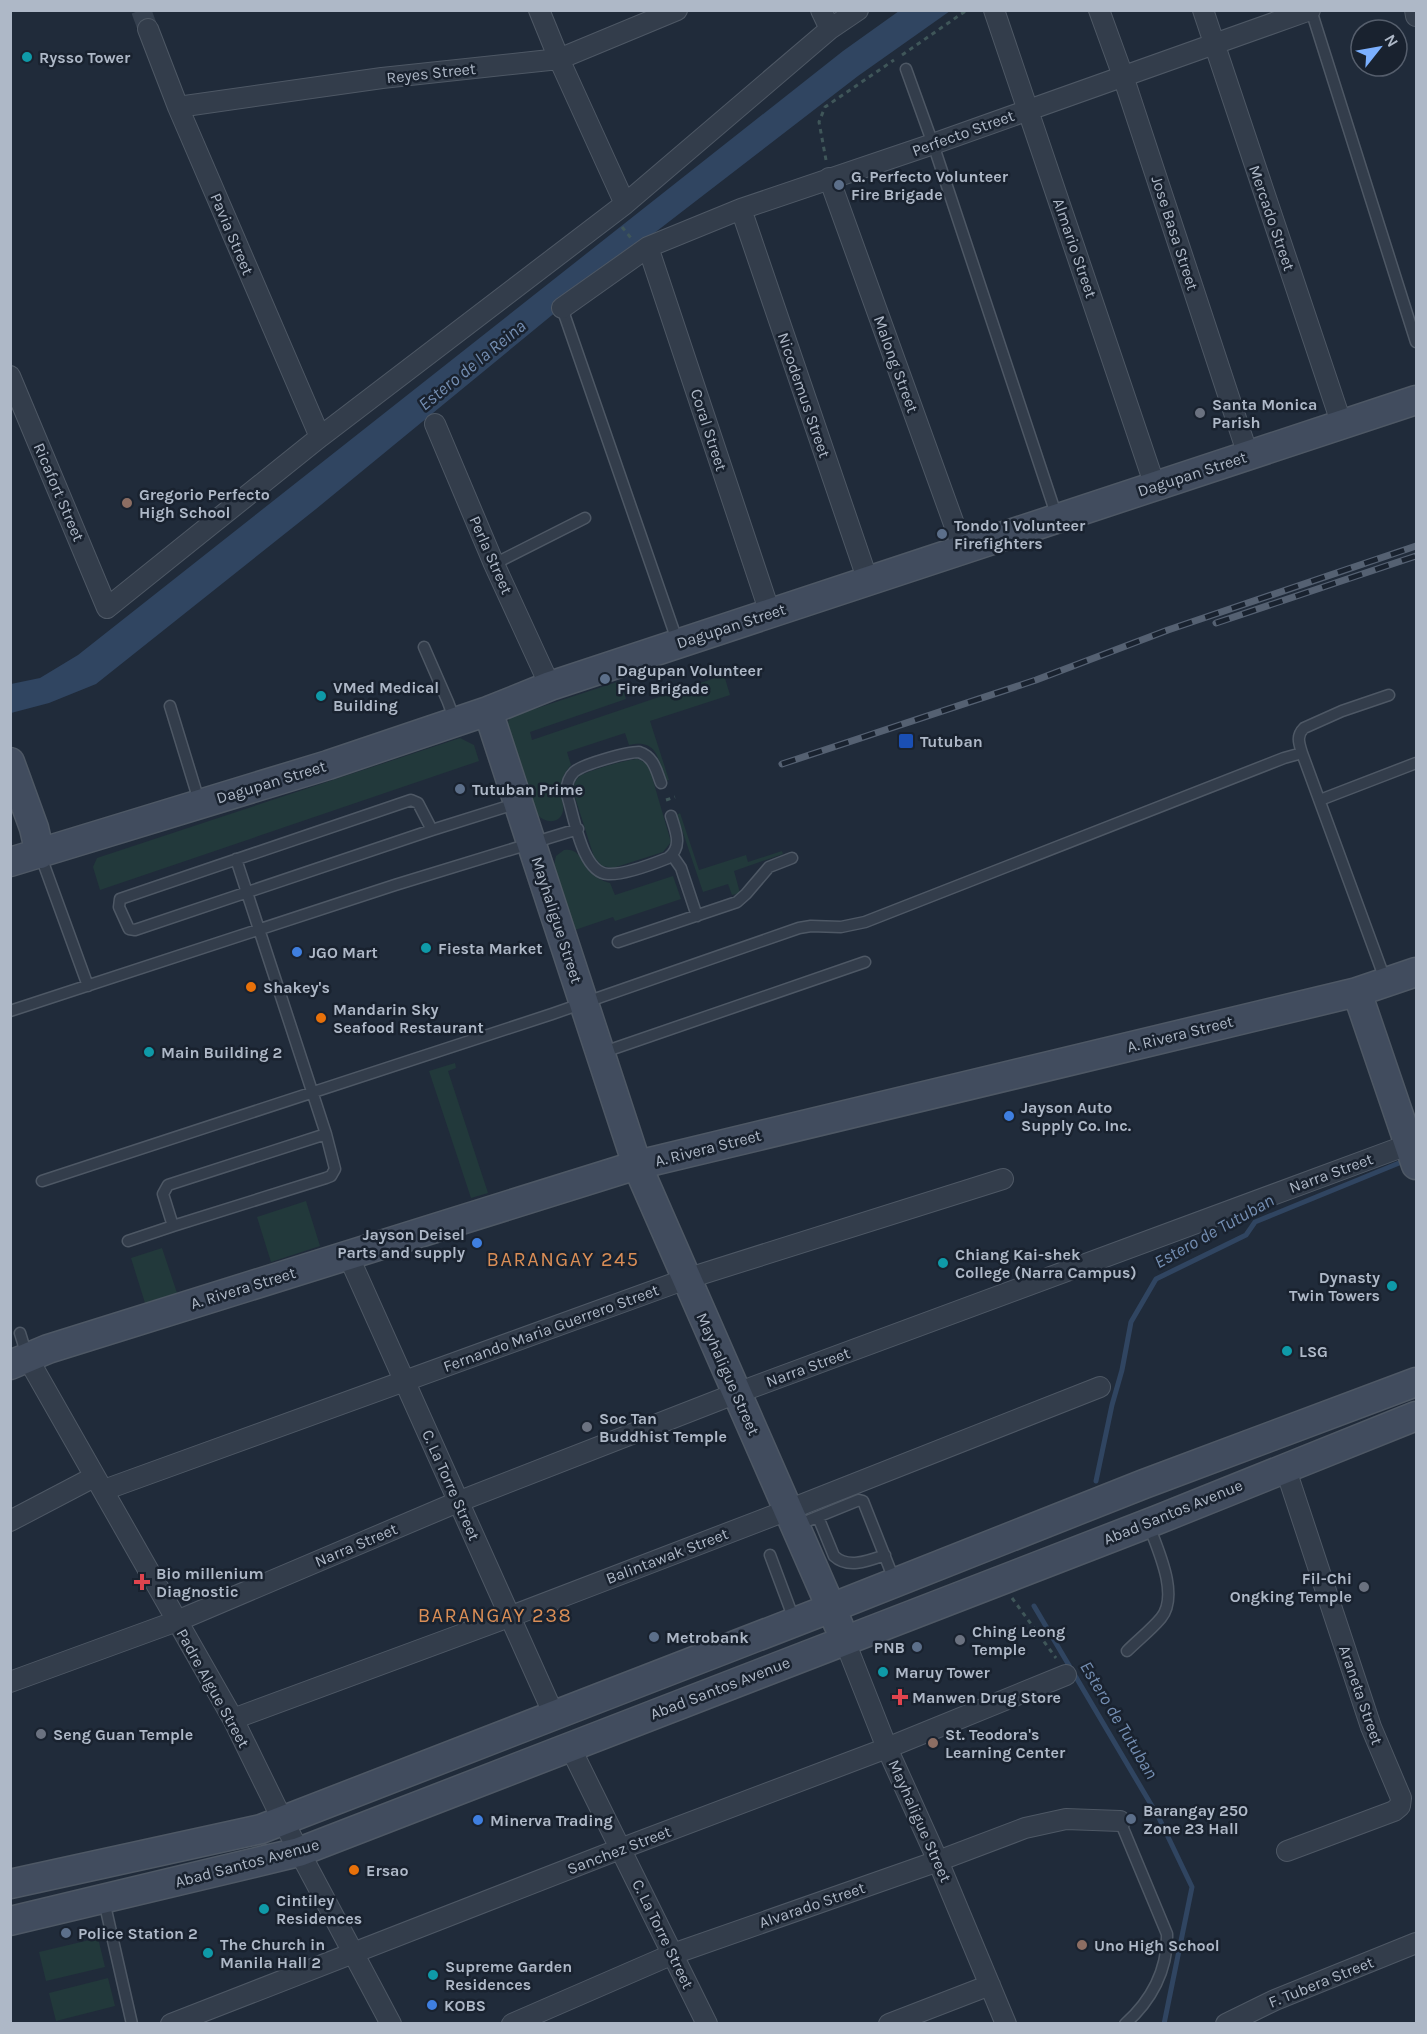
<svg xmlns="http://www.w3.org/2000/svg" width="1427" height="2034" viewBox="0 0 1427 2034" font-family="Karla,sans-serif">
<rect width="100%" height="100%" fill="#202b3a"/>
<path fill="#22393b" d="M724 675 730 695 650 721 669 780 666 781C658 760 658 738 629 745L625 733 567 752 571 765C563 774 559 784 561 796 562 801 564 806 563 811 560 825 544 823 537 814L507 725 510 717 620 681 626 699 530 732 532 740Z
M460 738 474 745 479 761 100 890 93 867 97 858Z
M638 759 646 763 650 770 671 842 663 852 613 868 602 866 594 857 574 794C573 787 574 781 580 776 587 771 628 759 638 759Z
M680 813 699 870 746 855 748 862 782 851 783 854 734 871 740 893 732 895 728 884 703 892 677 815Z
M564 850C580 848 580 861 589 871 595 877 602 881 610 883L615 895 673 876 681 899 615 921 613 917 575 930 554 865 556 856Z
M455 1063 456 1068 448 1071 488 1193 471 1198 429 1071Z
M306 1201 320 1246 271 1262 257 1217Z
M162 1248 177 1293 145 1303 131 1258Z
M98 1938 105 1967 46 1981 39 1952Z
M108 1978 115 2006 56 2021 49 1993Z"/>
<path fill="#304561" d="M899 11H950L858 76 618 261 316 509 96 684 49 703 11 713V684L40 678 78 655 843 51Z"/>
<g fill="none" stroke-linecap="round" stroke-linejoin="round">
<path stroke="#304561" stroke-width="5" d="M1096 1481 1112 1405 1122 1370 1131 1322 1156 1279 1246 1235 1255 1222 1404 1161
M1034 1606 1159 1818 1192 1887 1164 2024"/>
<path stroke="#35404f" stroke-width="20" stroke-dasharray="20 10" stroke-linecap="butt" d="M141 10 148 29"/>
<g stroke="#4e5865" stroke-width="13">
<path id="lane" d="M1311 10 1416 342
M906 69 933 144 1057 517
M562 308 678 643
M494 564 585 518
M424 647 448 702 455 721
M170 706 200 804
M1302 753C1299 743 1296 736 1304 728L1342 711 1389 695
M661 783C656 770 654 757 639 752 627 752 583 764 574 772 568 778 566 786 567 795 574 816 582 873 608 874 624 875 653 864 668 858 683 847 676 832 671 816
M1320 800 1416 763
M432 830 418 803 411 800 120 899 119 907 129 929 135 930 432 830 518 803
M40 854 88 986
M672 855 681 868 697 916
M236 859 326 1134 335 1169 331 1176 326 1178 173 1226 163 1194 168 1185 326 1134
M618 942 737 902 746 894 769 867 792 858
M10 1011 395 885 578 829
M601 1053 865 962
M42 1181 552 1014 799 928 811 926 841 927 865 922 1284 758 1302 753 1386 982
M128 1241 173 1226
M20 1333 27 1356
M818 1517 834 1556C848 1569 868 1561 885 1555
M795 1526 859 1500 863 1501 895 1582
M770 1555 795 1622
M1127 1651C1138 1640 1151 1630 1161 1618 1180 1595 1157 1548 1148 1523
M1120 1821 1167 1934C1168 1970 1151 2001 1125 2024
M104 1901 132 2024"/>
</g>
<g stroke="#4e5865" stroke-width="22">
<path id="street" d="M539 10 559 59 625 204
M821 10 830 29
M994 10 1155 486
M1099 10 1123 76 1248 455
M1203 10 1342 425
M1415 10 1416 16
M148 29 178 107 320 437
M178 107 382 78 559 59 677 10
M829 178 963 549
M741 209 868 581
M648 247 770 613
M562 308 648 247 741 209 933 144 1310 10
M10 376 107 608 320 437 625 204 830 29 858 10
M435 424 494 564 550 686
M348 1255 554 1715
M27 1357 233 1719 283 1821 391 2024
M1285 1467 1371 1727 1401 1798 1400 1806 1394 1811 1287 1851
M104 1490 686 1279 1003 1179
M10 1521 94 1477
M844 1639 887 1748 938 1861 1006 2024
M10 1682 177 1621 460 1501 737 1393 1410 1144
M233 1719 509 1617 788 1510 1100 1387
M570 1747 707 2024
M171 2024 620 1849 887 1748 1066 1675
M512 2024 673 1954 938 1861 1025 1828 1066 1819 1120 1821
M889 2024 990 1985
M1226 2024 1275 2000 1416 1943"/>
</g>
<g stroke="#4e5865" stroke-width="31">
<path id="secondary" d="M488 711 637 1165 839 1626
M10 762 34 828 40 854
M10 862 328 765 488 711 550 686 1416 400
M1357 992 1416 1165
M10 1365 48 1349 637 1165 1357 992 1416 972
M10 1884 261 1829 831 1608 1144 1484 1416 1382
M10 1921 299 1852 1157 1520 1416 1416"/>
</g>
<path stroke="#3f5659" stroke-width="3" stroke-dasharray="4.5 4.5" stroke-linecap="butt" d="M902 55 967 10
M826 160 819 122 825 107 894 60
M622 227 631 238
M666 800 675 797
M1012 1598 1056 1658"/>
<use href="#lane" stroke="#333d4b" stroke-width="10"/>
<use href="#street" stroke="#333d4b" stroke-width="20"/>
<use href="#secondary" stroke="#414c5e" stroke-width="28"/>
<g stroke="#556172" stroke-width="7">
<path id="rail" d="M1216 623 1416 556
M782 764 1036 680 1168 630 1416 546"/>
</g>
<use href="#rail" stroke="#19222f" stroke-width="4.5" stroke-dasharray="14" stroke-linecap="butt"/>
</g>
<g fill="#0f9aa8" stroke="#19222f" stroke-width="2">
<circle cx="27" cy="57" r="6"/>
<circle cx="321" cy="696" r="6"/>
<circle cx="426" cy="948" r="6"/>
<circle cx="149" cy="1052" r="6"/>
<circle cx="943" cy="1263" r="6"/>
<circle cx="1392" cy="1286" r="6"/>
<circle cx="1287" cy="1351" r="6"/>
<circle cx="883" cy="1672" r="6"/>
<circle cx="264" cy="1909" r="6"/>
<circle cx="208" cy="1953" r="6"/>
<circle cx="433" cy="1975" r="6"/>
</g>
<g fill="#5c6f8a" stroke="#19222f" stroke-width="2">
<circle cx="839" cy="185" r="6"/>
<circle cx="942" cy="534" r="6"/>
<circle cx="605" cy="679" r="6"/>
<circle cx="460" cy="789" r="6"/>
<circle cx="654" cy="1637" r="6"/>
<circle cx="917" cy="1647" r="6"/>
<circle cx="1131" cy="1819" r="6"/>
<circle cx="66" cy="1933" r="6"/>
</g>
<g fill="#6b7280" stroke="#19222f" stroke-width="2">
<circle cx="1200" cy="413" r="6"/>
<circle cx="587" cy="1427" r="6"/>
<circle cx="1364" cy="1587" r="6"/>
<circle cx="960" cy="1640" r="6"/>
<circle cx="41" cy="1734" r="6"/>
</g>
<g fill="#8d6e63" stroke="#19222f" stroke-width="2">
<circle cx="127" cy="503" r="6"/>
<circle cx="933" cy="1743" r="6"/>
<circle cx="1082" cy="1945" r="6"/>
</g>
<rect fill="#1a4fb4" stroke="#19222f" stroke-width="2" x="898" y="733" width="16" height="16" rx="3"/>
<g fill="#3f7fe0" stroke="#19222f" stroke-width="2">
<circle cx="297" cy="952" r="6"/>
<circle cx="1009" cy="1116" r="6"/>
<circle cx="477" cy="1243" r="6"/>
<circle cx="478" cy="1820" r="6"/>
<circle cx="432" cy="2005" r="6"/>
</g>
<g fill="#e8710a" stroke="#19222f" stroke-width="2">
<circle cx="251" cy="987" r="6"/>
<circle cx="321" cy="1018" r="6"/>
<circle cx="354" cy="1870" r="6"/>
</g>
<g fill="#e0444e" stroke="#19222f" stroke-width="2">
<path d="M139 1573h6v6h6v6h-6v6h-6v-6h-6v-6h6z"/>
<path d="M897 1688h6v6h6v6h-6v6h-6v-6h-6v-6h6z"/>
</g>
<g text-anchor="middle" dominant-baseline="central" stroke-width="5" stroke-linejoin="round" paint-order="stroke">
<g font-size="16" font-weight="bold" fill="#aeb8c7" stroke="#19222f" text-anchor="start">
<text x="39" y="57">Rysso Tower</text>
<text x="851" y="176">G. Perfecto Volunteer<tspan x="851" dy="18">Fire Brigade</tspan></text>
<text x="1212" y="404">Santa Monica<tspan x="1212" dy="18">Parish</tspan></text>
<text x="139" y="494">Gregorio Perfecto<tspan x="139" dy="18">High School</tspan></text>
<text x="954" y="525">Tondo 1 Volunteer<tspan x="954" dy="18">Firefighters</tspan></text>
<text x="617" y="670">Dagupan Volunteer<tspan x="617" dy="18">Fire Brigade</tspan></text>
<text x="333" y="687">VMed Medical<tspan x="333" dy="18">Building</tspan></text>
<text x="920" y="741">Tutuban</text>
<text x="472" y="789">Tutuban Prime</text>
<text x="438" y="948">Fiesta Market</text>
<text x="309" y="952">JGO Mart</text>
<text x="263" y="987">Shakey's</text>
<text x="333" y="1009">Mandarin Sky<tspan x="333" dy="18">Seafood Restaurant</tspan></text>
<text x="161" y="1052">Main Building 2</text>
<text x="1021" y="1107">Jayson Auto<tspan x="1021" dy="18">Supply Co. Inc.</tspan></text>
<text x="465" y="1234" text-anchor="end">Jayson Deisel<tspan x="465" dy="18">Parts and supply</tspan></text>
<text x="955" y="1254">Chiang Kai-shek<tspan x="955" dy="18">College (Narra Campus)</tspan></text>
<text x="1380" y="1277" text-anchor="end">Dynasty<tspan x="1380" dy="18">Twin Towers</tspan></text>
<text x="1299" y="1351">LSG</text>
<text x="599" y="1418">Soc Tan<tspan x="599" dy="18">Buddhist Temple</tspan></text>
<text x="156" y="1573">Bio millenium<tspan x="156" dy="18">Diagnostic</tspan></text>
<text x="1352" y="1578" text-anchor="end">Fil-Chi<tspan x="1352" dy="18">Ongking Temple</tspan></text>
<text x="972" y="1631">Ching Leong<tspan x="972" dy="18">Temple</tspan></text>
<text x="666" y="1637">Metrobank</text>
<text x="905" y="1647" text-anchor="end">PNB</text>
<text x="895" y="1672">Maruy Tower</text>
<text x="912" y="1697">Manwen Drug Store</text>
<text x="53" y="1734">Seng Guan Temple</text>
<text x="945" y="1734">St. Teodora's<tspan x="945" dy="18">Learning Center</tspan></text>
<text x="1143" y="1810">Barangay 250<tspan x="1143" dy="18">Zone 23 Hall</tspan></text>
<text x="490" y="1820">Minerva Trading</text>
<text x="366" y="1870">Ersao</text>
<text x="276" y="1900">Cintiley<tspan x="276" dy="18">Residences</tspan></text>
<text x="78" y="1933">Police Station 2</text>
<text x="220" y="1944">The Church in<tspan x="220" dy="18">Manila Hall 2</tspan></text>
<text x="1094" y="1945">Uno High School</text>
<text x="445" y="1966">Supreme Garden<tspan x="445" dy="18">Residences</tspan></text>
<text x="444" y="2005">KOBS</text>
</g>
<g font-size="16" fill="#aeb8c7" stroke="#19222f">
<text transform="translate(431 73) rotate(-6)">Reyes Street</text>
<text transform="translate(963 133) rotate(-20)">Perfecto Street</text>
<text transform="translate(1272 218) rotate(71)">Mercado Street</text>
<text transform="translate(1175 233) rotate(72)">Jose Basa Street</text>
<text transform="translate(232 234) rotate(67)">Pavia Street</text>
<text transform="translate(1075 248) rotate(71)">Almario Street</text>
<text transform="translate(896 364) rotate(70)">Malong Street</text>
<text transform="translate(804 395) rotate(71)">Nicodemus Street</text>
<text transform="translate(709 430) rotate(72)">Coral Street</text>
<text transform="translate(1192 474) rotate(-18)">Dagupan Street</text>
<text transform="translate(59 492) rotate(67)">Ricafort Street</text>
<text transform="translate(491 555) rotate(66)">Perla Street</text>
<text transform="translate(731 626) rotate(-18)">Dagupan Street</text>
<text transform="translate(271 782) rotate(-17)">Dagupan Street</text>
<text transform="translate(557 920) rotate(72)">Mayhaligue Street</text>
<text transform="translate(1180 1034) rotate(-14)">A. Rivera Street</text>
<text transform="translate(708 1148) rotate(-14)">A. Rivera Street</text>
<text transform="translate(1331 1173) rotate(-20)">Narra Street</text>
<text transform="translate(243 1288) rotate(-17)">A. Rivera Street</text>
<text transform="translate(551 1328) rotate(-20)">Fernando Maria Guerrero Street</text>
<text transform="translate(808 1367) rotate(-20)">Narra Street</text>
<text transform="translate(728 1374) rotate(66)">Mayhaligue Street</text>
<text transform="translate(451 1485) rotate(66)">C. La Torre Street</text>
<text transform="translate(1173 1512) rotate(-22)">Abad Santos Avenue</text>
<text transform="translate(356 1545) rotate(-23)">Narra Street</text>
<text transform="translate(667 1556) rotate(-21)">Balintawak Street</text>
<text transform="translate(213 1688) rotate(61)">Padre Algue Street</text>
<text transform="translate(720 1688) rotate(-21)">Abad Santos Avenue</text>
<text transform="translate(1361 1695) rotate(71)">Araneta Street</text>
<text transform="translate(920 1821) rotate(66)">Mayhaligue Street</text>
<text transform="translate(619 1850) rotate(-21)">Sanchez Street</text>
<text transform="translate(247 1863) rotate(-15)">Abad Santos Avenue</text>
<text transform="translate(812 1905) rotate(-19)">Alvarado Street</text>
<text transform="translate(663 1934) rotate(64)">C. La Torre Street</text>
<text transform="translate(1321 1982) rotate(-22)">F. Tubera Street</text>
</g>
<g font-size="18" font-style="italic" fill="#748eb2" stroke="#19222f">
<text transform="translate(472 365) rotate(-39)">Estero de la Reina</text>
<text transform="translate(1214 1231) rotate(-29)">Estero de Tutuban</text>
<text transform="translate(1119 1720) rotate(59)">Estero de Tutuban</text>
</g>
<g font-size="20" letter-spacing="1.5" fill="#da8e56" stroke="#19222f">
<text x="563" y="1259">BARANGAY 245</text>
<text x="495" y="1615">BARANGAY 238</text>
</g>
</g>
<rect width="1427" height="2034" fill="none" stroke="#aeb8c7" stroke-width="24"/>
<g transform="translate(1379 48) rotate(59)"><circle r="28" fill="#19222f" stroke="#555e6c" stroke-width="1.5"/>
<path d="M0-4.5L10 22L0 15L-10 22Z" fill="#7bb0ff"/>
<text y="-9" font-size="16" font-weight="bold" text-anchor="middle" fill="#aeb8c7">N</text>
</g>
</svg>
